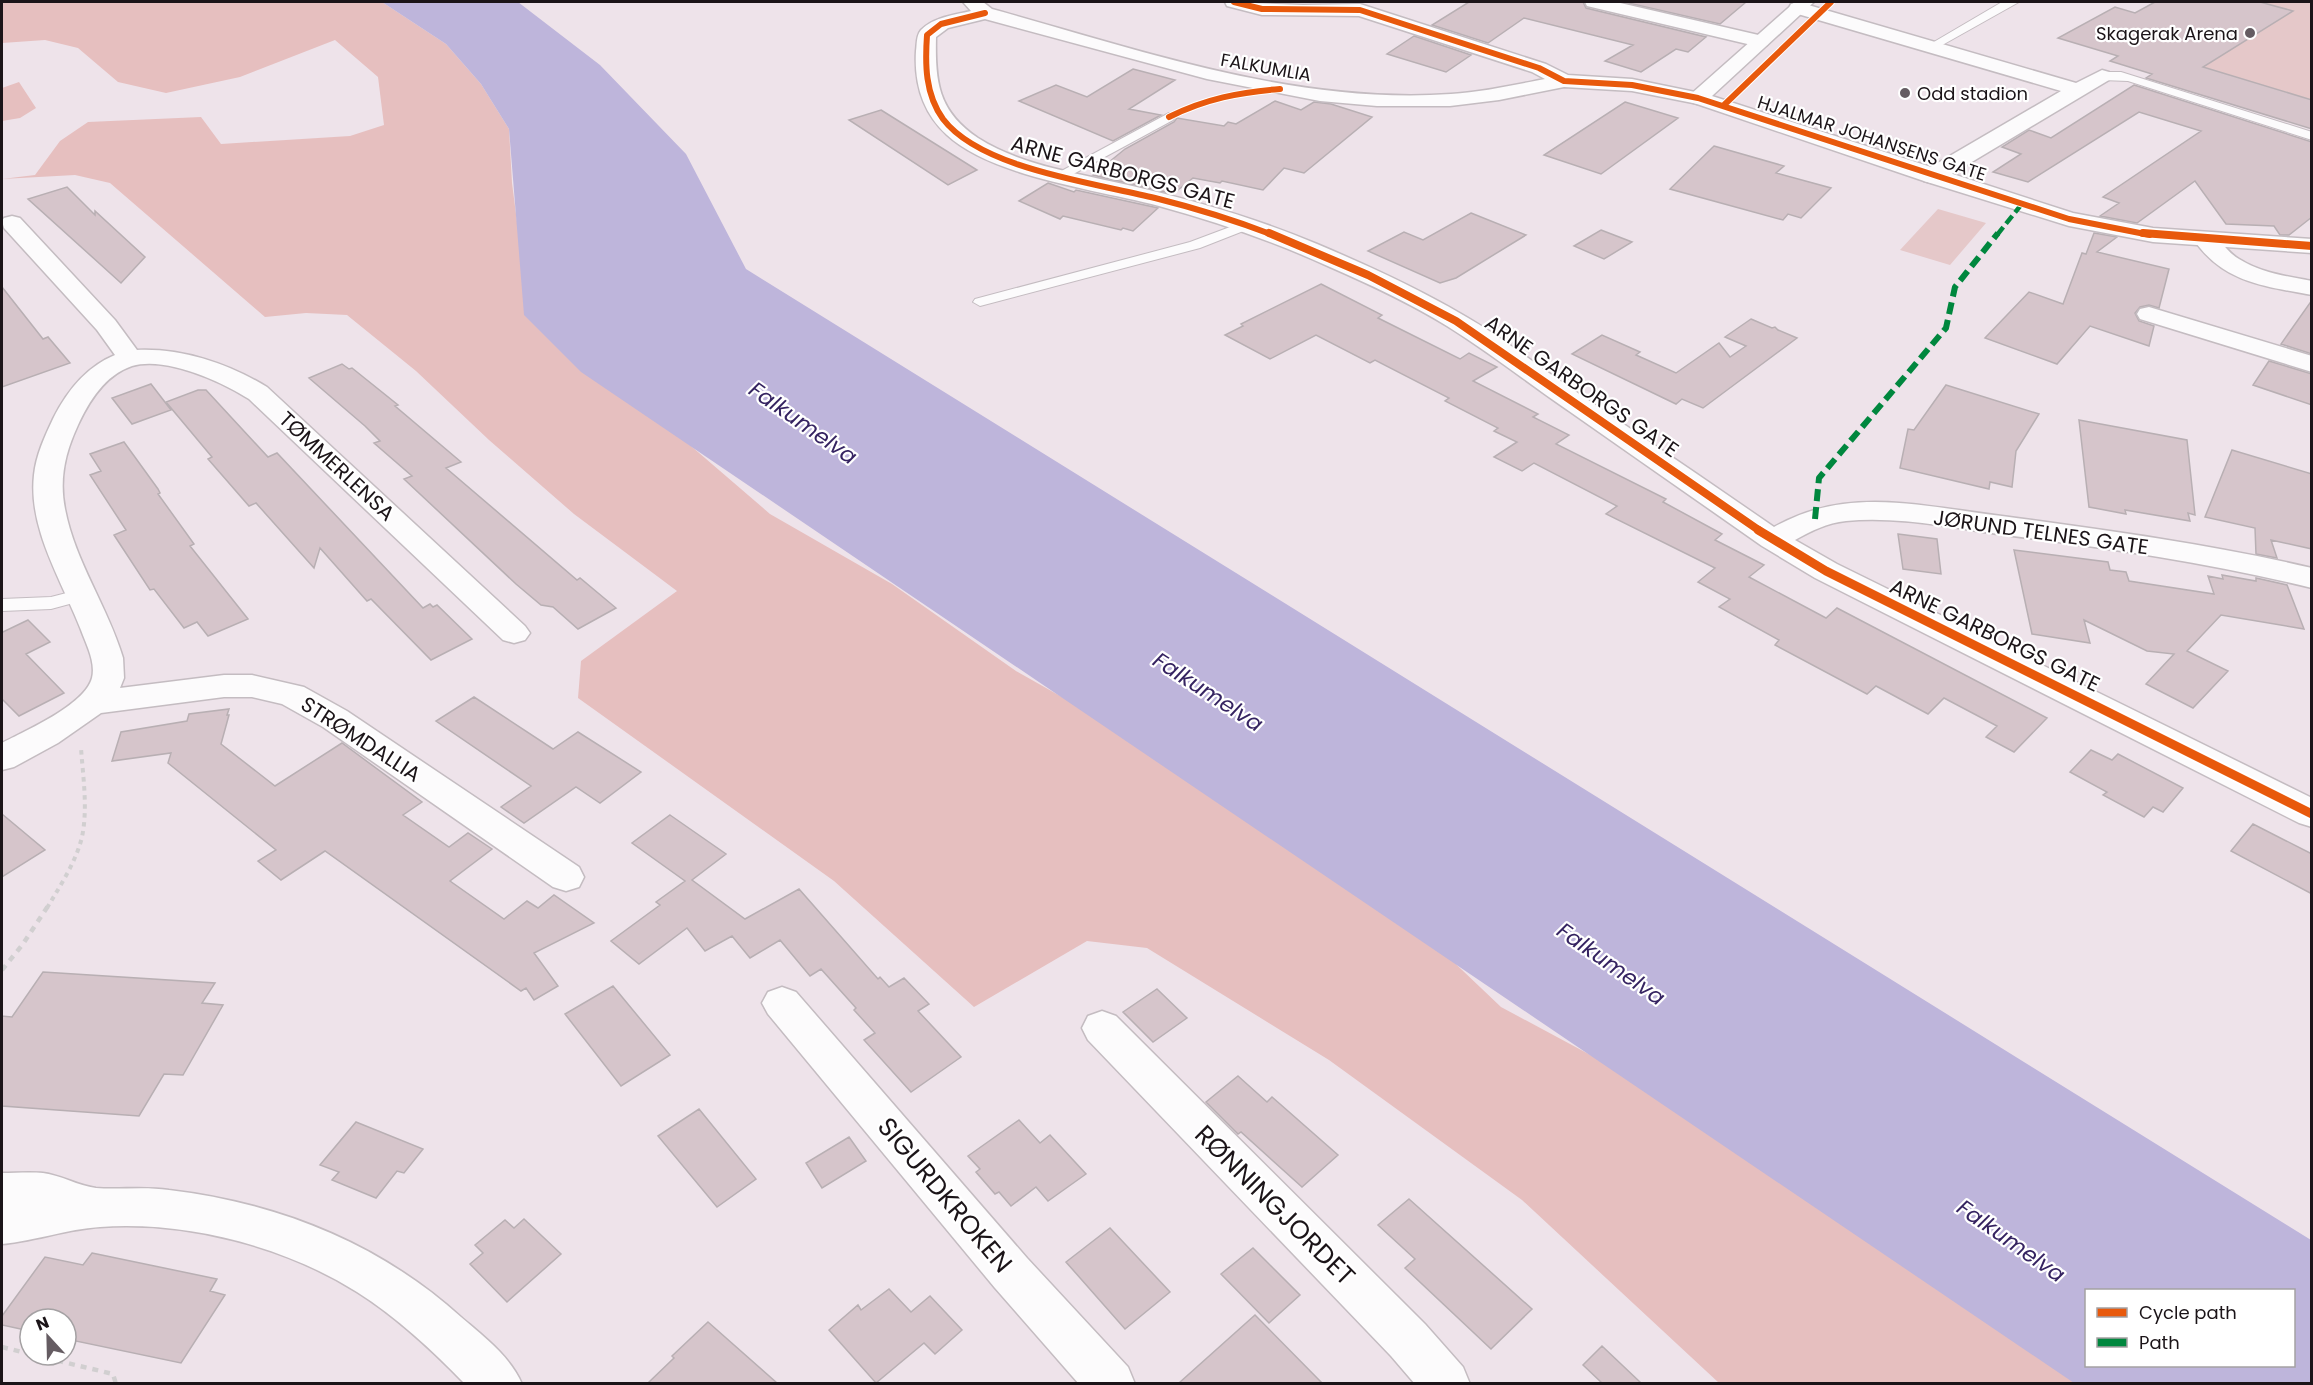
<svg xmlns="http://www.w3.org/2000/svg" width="2313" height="1385" viewBox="0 0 2313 1385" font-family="Poppins,sans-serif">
<rect width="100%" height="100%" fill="#eee3ea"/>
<path fill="#e5c8c9" d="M2239 2H2311V125L2139 64Z
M1938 209 1986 223 1950 265 1900 250Z"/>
<path fill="#e6bfbf" d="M2 2H382L446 44 481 84 509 129 512 183 520 245 684 440 770 514 892 584 1016 671 1340 854 1501 1007 1728 1129 2079 1383H1719L1522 1200 1329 1060 1147 948 1087 941 974 1007 834 881 578 698 581 661 677 591 574 514 489 440 416 371 347 315 306 313 265 317 110 183 75 175 2 179 35 175 60 141 88 122 201 117 221 144 350 136 384 125 378 77 335 40 240 77 166 93 118 82 78 48 45 40 2 43Z
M19 82 36 108 20 118 2 121V88Z"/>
<path fill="#beb5db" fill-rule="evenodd" d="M382 2H518L600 65 686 154 746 269 2311 1240V1383H2074L581 372 524 315 509 129 481 84 446 44ZM2086 1290H2294V1366H2086Z"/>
<path fill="#d6c5cb" stroke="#b8afb3" stroke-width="1.5" d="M1469 2H1583L1586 8 1706 37 1688 52 1676 49 1641 72 1605 61 1633 45 1524 18 1488 43 1432 25Z
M1624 2H1746L1720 24Z
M2155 2H2260L2293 11 2203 67 2312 100V129L2146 78 2152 74 2110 61 2118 56 2058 38 2115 7 2135 13Z
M1414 36 1471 55 1446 72 1387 54Z
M1133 69 1175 80 1129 109 1161 115 1113 141 1019 101 1056 85 1087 97Z
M2134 85 2312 142V217L2289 235H2280L2274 226 2226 224 2195 181 2137 223 2100 216 2119 203 2103 197 2201 131 2139 112 2028 182 1993 172 2021 154 2002 147 2029 130 2051 138Z
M1275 101 1301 110 1314 102 1331 104 1372 117 1304 173 1284 168 1263 190 1222 181 1220 183 1193 178 1173 194 1093 175 1125 149 1174 122 1177 118 1224 126 1228 122 1236 124Z
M1625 102 1678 118 1601 174 1544 155Z
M881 110 977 170 948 185 849 120Z
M1714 146 1784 166 1776 173 1831 188 1801 218 1788 214 1783 220 1670 189Z
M1048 183 1074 192 1076 190 1158 208 1133 231 1123 228 1121 230 1063 216 1060 219 1019 201Z
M67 187 95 215V211L145 257 121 283 28 199Z
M1471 213 1526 235 1456 278 1440 283 1368 251 1404 232 1423 240Z
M1601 230 1632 242 1604 259 1574 246Z
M2094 233 2117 237 2097 252 2169 269 2159 308 2149 305 2140 307 2135 313 2139 321 2154 326 2149 346 2090 326 2057 364 1985 338 2029 292 2063 304 2082 253 2086 254Z
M1321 284 1382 315 1378 318 1460 359 1469 353 1497 367 1473 381 1538 414 1533 417 1569 435 1556 444 1666 499 1663 502 1722 534 1715 540 1764 565 1749 577 1826 618 1837 608 2047 718 2014 752 1986 737 1997 726 1944 698 1928 714 1876 686 1867 694 1775 645 1779 640 1719 607 1730 599 1698 582 1715 568 1606 514 1617 506 1534 463 1522 471 1494 457 1517 442 1494 431 1498 428 1445 401 1449 398 1375 360 1370 363 1316 335 1270 359 1225 335 1243 326 1241 324Z
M2 287 43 339 48 337 70 363 2 387Z
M2312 300V354L2281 344Z
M1751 319 1772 328 1775 327 1778 330 1797 338 1703 408 1682 399 1676 404 1572 354 1602 335 1640 352 1636 355 1676 373 1719 343 1730 357 1746 346 1725 337Z
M2269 361 2312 374V405L2253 385Z
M342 364 349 369 352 368 398 405 395 406 461 462 446 468 577 580 580 578 616 608 578 629 553 607 541 605 516 584 404 479 412 476 374 443 380 441 365 426 309 378Z
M151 384 171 410 132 424 112 398Z
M1946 385 2039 414 2016 451 2012 487 1990 482 1989 489 1900 468 1908 429 1914 430Z
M198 390H206L268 457 277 453 423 608 430 604 433 607 437 605 472 639 431 660 371 599 367 601 320 548 314 568 256 503 249 506 208 459 212 457 166 402Z
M2079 420 2187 440 2195 515 2188 513 2190 521 2125 510 2126 514 2089 507Z
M124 442 158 489 160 493 158 494 194 544 190 546 248 619 208 636 197 622 184 628 154 589 150 590 114 535 126 530 90 475 101 471 90 454Z
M2232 450 2312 474V549L2271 540 2277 558 2256 554 2255 528 2205 517Z
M1898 534 1937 539 1941 574 1903 569Z
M2014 550 2108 562 2110 570 2126 572 2129 581 2214 594 2208 576 2223 579 2222 575 2256 581V578L2287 585 2304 629 2221 615 2187 651 2228 671 2193 708 2146 684 2174 654 2147 651 2084 620 2090 643 2032 634Z
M28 620 50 642 26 654 64 693 19 716 2 699V630L3 632Z
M474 697 553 749 578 732 641 772 600 803 576 787 524 823 501 807 531 786 436 721Z
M229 709 227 715H229L221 744 275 786 342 743 422 802 403 815 449 847 468 833 492 849 450 881 504 919 527 901 538 908 554 895 594 923 534 953 558 986 534 1000 526 988 521 991 325 851 281 880 258 861 276 850 168 763 171 753 112 761 121 732 187 721 189 714Z
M2091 750 2112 760 2118 754 2183 788 2163 812 2153 807 2144 817 2103 795 2107 792 2070 772Z
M2 814 45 850 2 877Z
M670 815 726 854 692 880 745 919 799 889 878 979 880 977 889 987 904 978 929 1004 918 1011 961 1057 911 1092 864 1040 875 1033 854 1010 856 1008 821 969 810 976 780 940 750 958 732 936 705 951 687 928 639 964 611 941 660 905 656 902 685 881 632 843Z
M2253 824 2312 854V894L2231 851Z
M43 972 215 983 202 1003 223 1005 183 1075 164 1074 139 1116 2 1106V1016L12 1017Z
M613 986 670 1055 621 1086 565 1014Z
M1157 989 1187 1018 1153 1042 1123 1012Z
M1238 1076 1267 1102 1272 1097 1338 1155 1302 1187 1241 1132 1238 1134 1206 1102Z
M699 1109 756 1179 717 1207 658 1136Z
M1019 1120 1040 1143 1050 1135 1086 1174 1048 1201 1036 1187 1011 1206 999 1192 995 1194 976 1172 980 1169 968 1156Z
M356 1122 423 1149 404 1173 397 1171 376 1198 332 1180 339 1172 320 1165Z
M849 1137 866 1161 822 1188 806 1163Z
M1409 1199 1532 1309 1491 1349 1405 1268 1415 1259 1378 1225Z
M524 1219 561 1254 507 1302 470 1264 483 1253 475 1245 505 1220 514 1228Z
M1110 1228 1170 1292 1125 1329 1066 1262Z
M1253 1248 1300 1295 1269 1323 1221 1274Z
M92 1253 217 1279 210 1291 225 1295 181 1363 66 1339V1319H30V1331L2 1325V1316L45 1257 83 1265Z
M889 1289 911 1312 930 1296 962 1330 935 1354 924 1343 876 1383 829 1330 858 1305 861 1310Z
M1255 1315 1322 1383H1179Z
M708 1322 777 1383H648L674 1358 672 1356Z
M1602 1346 1641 1383H1602L1583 1365Z"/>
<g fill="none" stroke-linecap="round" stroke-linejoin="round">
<g stroke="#c4bcc1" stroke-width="2">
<path id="lane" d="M2002 2H2019L1937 48 1933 49 1927 46Z
M2121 72 2312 132V140L2128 81 2102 80 2096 76 2102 72Z
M1169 113 1175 117 1173 120 1066 178 1061 179 1054 175Z
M1246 221 1253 225 1251 228 1200 248 980 306 973 302 975 299 1190 242Z
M82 589 88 591 91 595 88 599 51 609 2 611V599L51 597Z"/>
</g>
<g stroke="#c4bcc1" stroke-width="3">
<path id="street" d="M963 2H983L992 9C1140 50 1295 105 1451 94 1482 92 1514 85 1545 79L1532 72 1359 16 1262 15 1227 6 1225 2 1303 5 1360 4 1546 64 1568 75 1632 79 1705 94 1708 98 1705 102 1698 104 1632 91 1564 87 1499 100 1450 106H1377L1320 101 1207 79 985 19 948 28 936 37C935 82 938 111 978 138 1022 166 1078 173 1128 185 1192 200 1256 218 1317 244 1367 265 1417 288 1463 315 1500 336 1534 363 1569 387 1637 433 1706 480 1774 527 1796 515 1818 507 1843 504 1895 497 1950 510 2002 516 2106 530 2209 544 2312 568V588C2210 563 2108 548 2005 535 1953 528 1899 516 1846 521 1827 523 1811 531 1795 540L1837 564 2312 798V827L2299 823 1815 578 1762 546C1698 501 1633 456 1569 411 1528 383 1489 352 1447 326 1410 303 1369 284 1330 267 1275 242 1218 222 1159 206 1099 190 992 177 947 135 923 113 914 84 916 51 917 44 916 36 921 30 934 17 954 15 971 11Z
M1585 2H1616L1767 37 1770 41 1767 45 1760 47 1587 6Z
M1798 2 2076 83 2102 70 2109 72 2112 76 2109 80 1940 181 1932 183 1924 181 1921 176 1924 171 2061 91 1791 12 1789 8 1791 4Z
M12 216 20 218 115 320 137 350C183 348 229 364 267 387L525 626 530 633 525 640 514 643 503 640 249 399C221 381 165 356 132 366 105 375 89 401 78 425 65 453 59 479 65 509 75 562 108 607 123 658L124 678 120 688 224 675H252L304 687 347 711 579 867 584 877 579 887 566 891 553 887 323 727 282 704 252 697H224L101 713 58 743 14 767 2 770V743C25 731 85 705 92 678 96 662 86 644 81 630 62 581 28 529 34 475 36 455 45 436 53 419 67 391 86 367 115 355L97 330 4 228 2 221 4 218Z
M2206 233C2220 236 2226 252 2239 259 2261 273 2286 276 2312 281V295C2264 286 2224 283 2194 240L2198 235Z
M2149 307 2312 356V372L2140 319 2137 314 2140 309Z
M782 987 796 992 1027 1258 1128 1367 1135 1384H1079L995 1288 768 1014 762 1003 768 992Z
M1102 1011 1116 1016 1425 1324 1463 1367 1470 1384H1415L1391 1356 1088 1040 1082 1028 1088 1016Z"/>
</g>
<g stroke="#c4bcc1" stroke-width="3">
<path id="secondary" d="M1795 2H1814L1712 96 2073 213 2153 228 2312 239V253L2153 242 2069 226 1924 181 1691 102 1688 98 1691 94Z
M2 1173C15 1173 30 1172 43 1173 61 1175 78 1186 96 1188 119 1190 144 1186 169 1190 278 1203 379 1243 461 1317 483 1336 510 1356 522 1384H465C432 1350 397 1317 357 1292 284 1246 187 1221 100 1227 67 1229 35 1241 2 1244Z"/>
</g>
<path stroke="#d1cfd0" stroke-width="4" stroke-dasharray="4.5 4.5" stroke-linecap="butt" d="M47 908C60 886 76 862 82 837 88 808 83 777 81 748"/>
<path stroke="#d1cfd0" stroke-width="4.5" stroke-dasharray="6 6" stroke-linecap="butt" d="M2 970 23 944 48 906
M2 1347 30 1354
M34 1355 113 1374 116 1384"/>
<use href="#lane" fill="#fcfbfc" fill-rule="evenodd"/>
<use href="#street" fill="#fcfbfc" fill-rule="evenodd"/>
<use href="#secondary" fill="#fcfbfc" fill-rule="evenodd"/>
<path stroke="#00873e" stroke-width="4.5" stroke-dasharray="10 4.5" stroke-linecap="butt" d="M1997 235 2021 205"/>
<path stroke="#00873e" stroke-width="6" stroke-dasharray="12 6" stroke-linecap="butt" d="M1815 519 1819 478 1946 328 1955 287 1998 233"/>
<g stroke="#fff" stroke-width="8">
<path id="cycleway-far2" d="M1234 2 1262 9 1360 10 1539 68 1564 81 1632 85 1698 98 2069 219 2150 235
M985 13 941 24 927 35C925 64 925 94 943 119 981 169 1095 183 1155 198 1195 208 1234 220 1273 235
M1723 106 1831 2
M1169 117C1205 99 1240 92 1280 89"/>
</g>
<g stroke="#fff" stroke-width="10">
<path id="cycleway-far1" d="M1269 233 1368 275 1456 321 1760 531
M2143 233 2312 246"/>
</g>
<g stroke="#fff" stroke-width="13">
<path id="cycleway" d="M1758 530 1826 571 2312 814"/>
</g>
<use href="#cycleway-far2" stroke="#e8590c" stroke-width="6"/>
<use href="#cycleway-far1" stroke="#e8590c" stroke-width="8"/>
<use href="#cycleway" stroke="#e8590c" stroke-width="9"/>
</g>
<g fill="#655c62" stroke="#fff" stroke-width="2">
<circle cx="2250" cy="33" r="6"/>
<circle cx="1905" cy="93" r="6"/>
</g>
<g text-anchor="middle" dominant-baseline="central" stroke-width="4.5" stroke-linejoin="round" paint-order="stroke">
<g font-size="18" fill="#1b1418" stroke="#fff" text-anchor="end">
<text x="2238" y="33">Skagerak Arena</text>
<text x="1917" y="93" text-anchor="start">Odd stadion</text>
</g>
<g font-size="18" fill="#1b1418" stroke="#fff">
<text transform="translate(1266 67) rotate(10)">FALKUMLIA</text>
<text transform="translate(1872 138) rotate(18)">HJALMAR JOHANSENS GATE</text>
</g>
<g font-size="21" fill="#1b1418" stroke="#fff">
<text transform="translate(1123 172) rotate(15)">ARNE GARBORGS GATE</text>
<text transform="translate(1582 386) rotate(35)">ARNE GARBORGS GATE</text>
<text transform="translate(337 466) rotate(43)">TØMMERLENSA</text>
<text transform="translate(2041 532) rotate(8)">JØRUND TELNES GATE</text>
<text transform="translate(1995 635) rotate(26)">ARNE GARBORGS GATE</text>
<text transform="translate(361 739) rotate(33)">STRØMDALLIA</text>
</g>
<g font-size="22" font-style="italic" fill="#352361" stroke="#fff">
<text transform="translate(803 423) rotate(35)">Falkumelva</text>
<text transform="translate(1208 692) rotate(33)">Falkumelva</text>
<text transform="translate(1611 964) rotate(35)">Falkumelva</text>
<text transform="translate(2011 1241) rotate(35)">Falkumelva</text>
</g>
<g font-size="26" fill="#1b1418" stroke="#fff">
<text transform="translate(945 1195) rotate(50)">SIGURDKROKEN</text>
<text transform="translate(1275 1205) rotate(45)">RØNNINGJORDET</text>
</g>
</g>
<rect width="2313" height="1385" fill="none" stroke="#1b1418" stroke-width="6"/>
<rect x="2085" y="1289" width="210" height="78" fill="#ffffff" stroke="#a4a1a3" stroke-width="1.5"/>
<rect x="2097" y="1308" width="30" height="9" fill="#e8590c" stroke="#a4a1a3" stroke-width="1.5"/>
<text x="2139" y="1319" font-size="18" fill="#1b1418">Cycle path</text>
<rect x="2097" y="1338" width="30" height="9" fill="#00873e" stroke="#a4a1a3" stroke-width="1.5"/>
<text x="2139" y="1349" font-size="18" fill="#1b1418">Path</text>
<g transform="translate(48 1337) rotate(338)"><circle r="28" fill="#ffffff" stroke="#a4a1a3" stroke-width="1.5"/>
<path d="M0-4.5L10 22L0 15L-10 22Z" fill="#655c62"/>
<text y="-9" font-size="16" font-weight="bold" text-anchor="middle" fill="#1b1418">N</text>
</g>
</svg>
